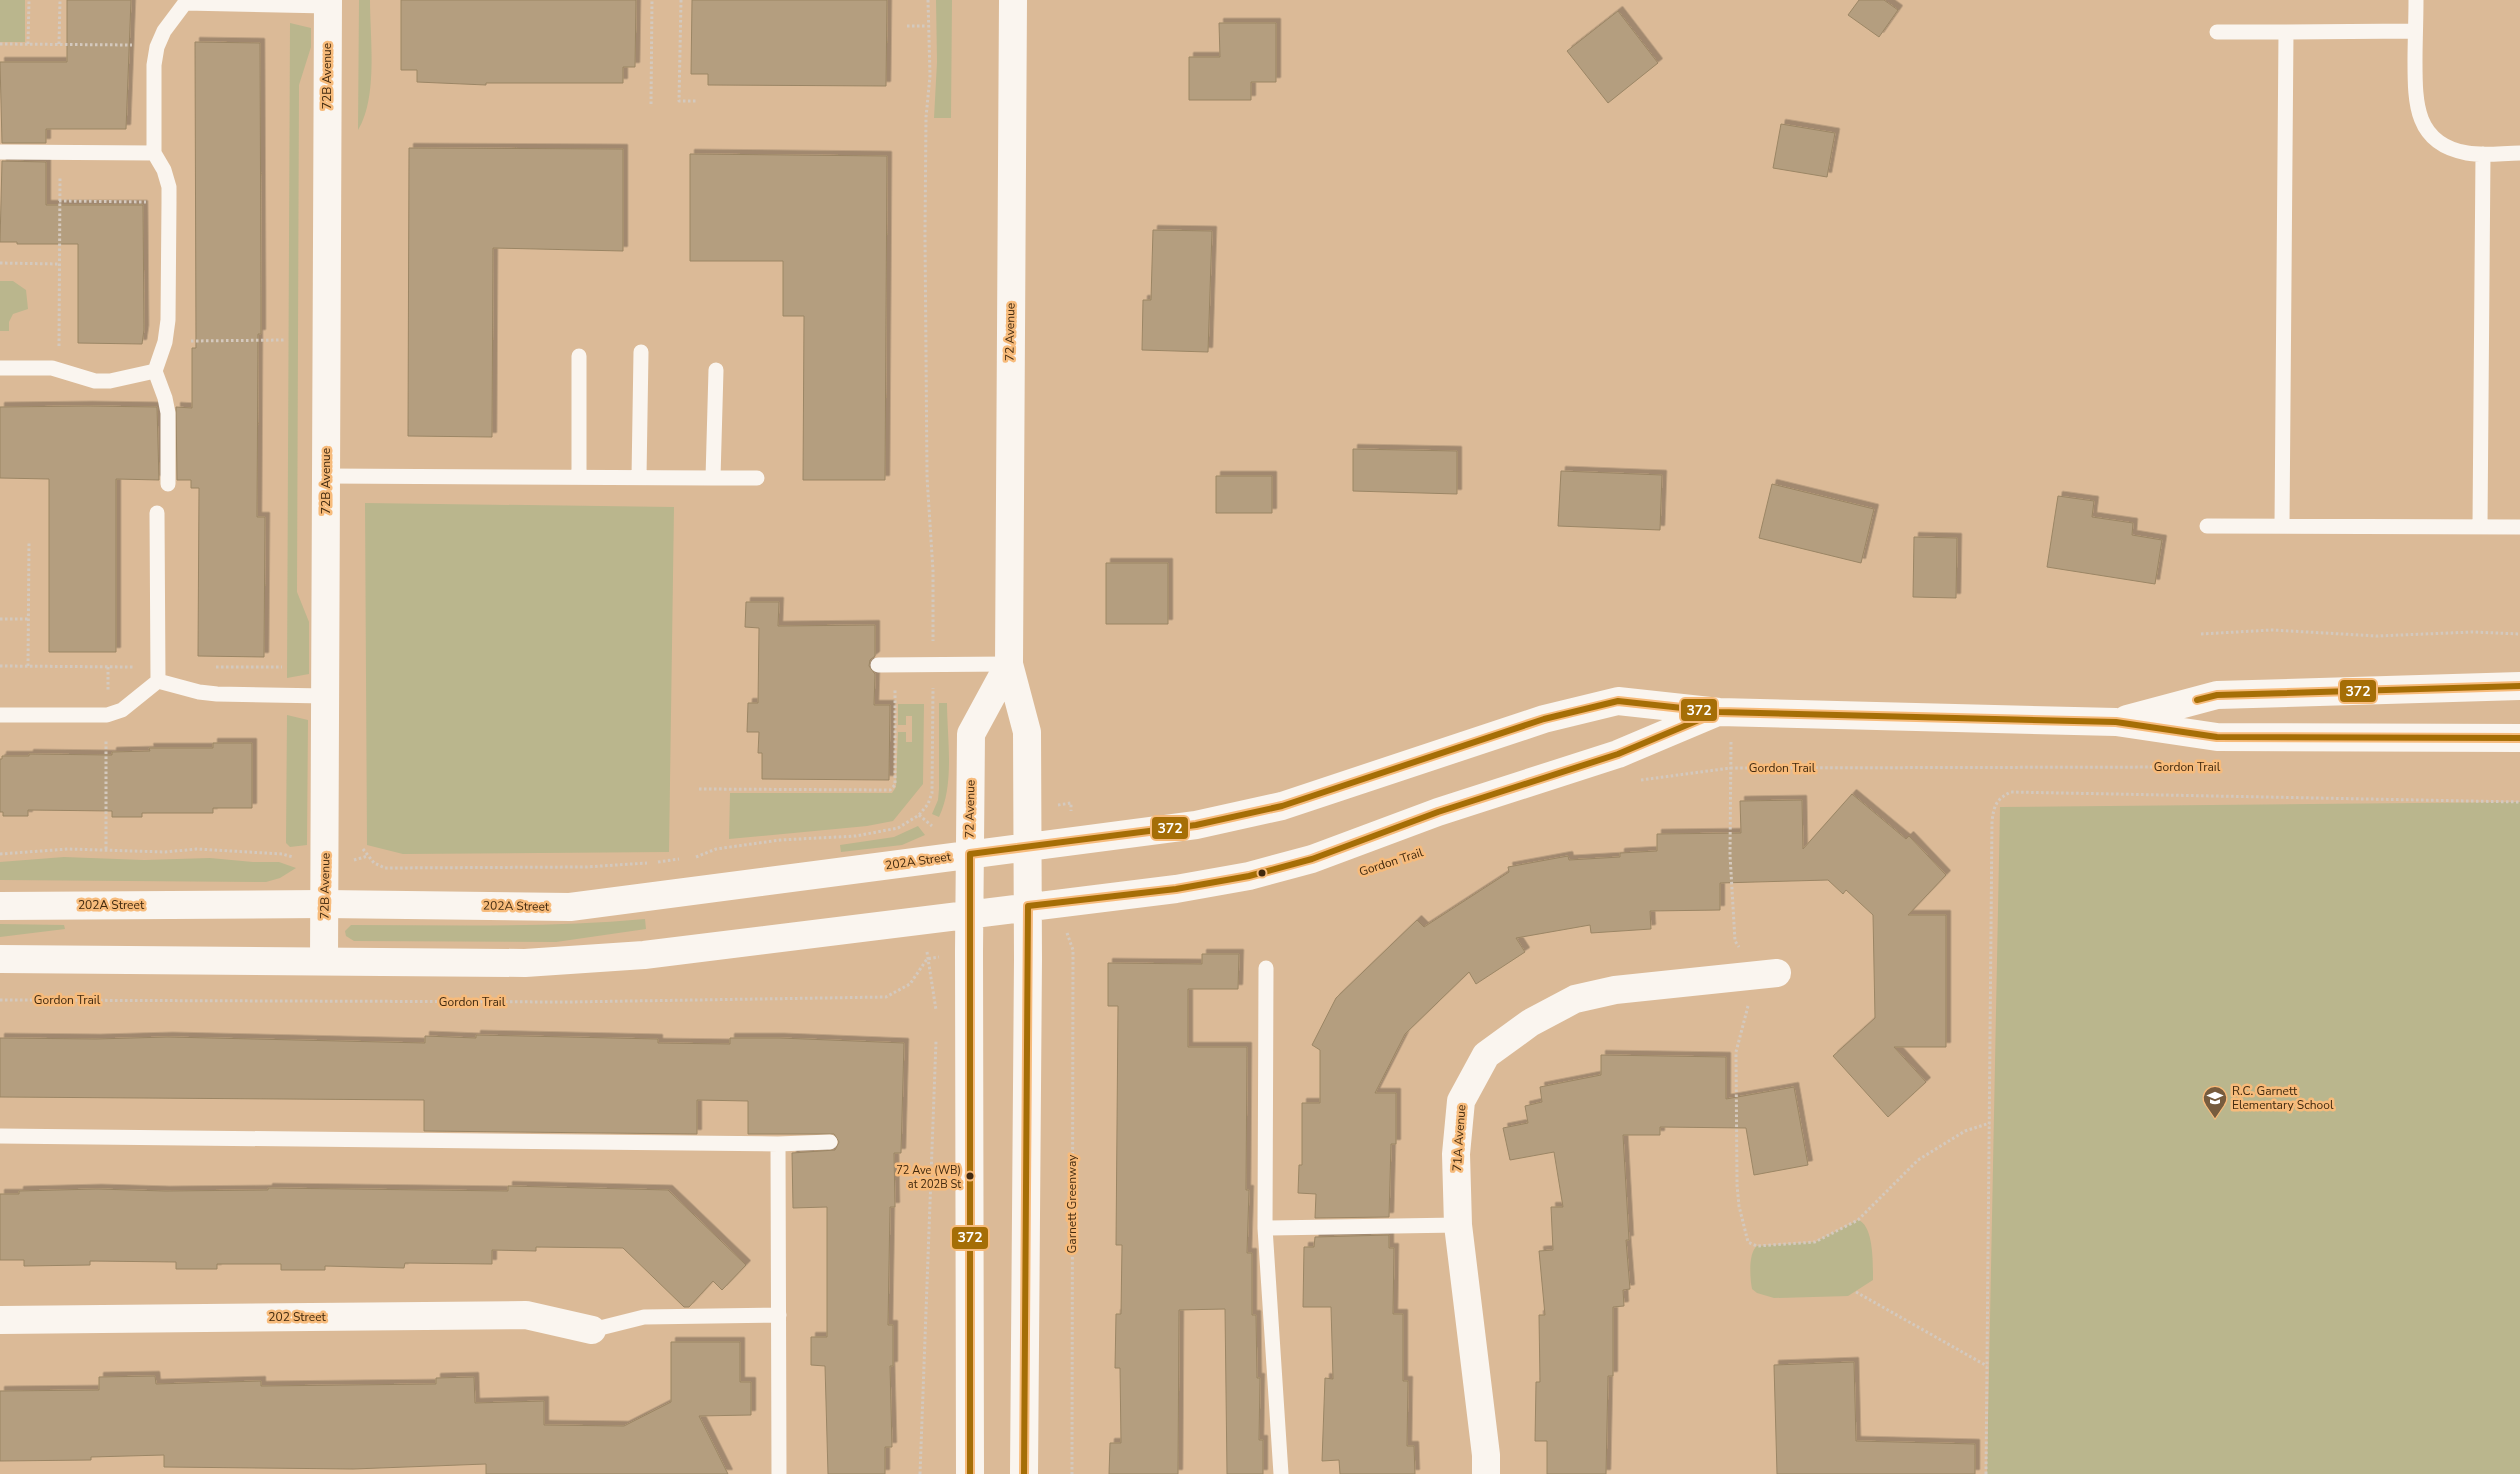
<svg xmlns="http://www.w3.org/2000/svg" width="2520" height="1474" viewBox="0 0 2520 1474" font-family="'Nunito Sans',sans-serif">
<defs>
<filter id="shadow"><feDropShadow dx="4.5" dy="-4.5" stdDeviation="0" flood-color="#0004"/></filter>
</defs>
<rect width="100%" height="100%" fill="#dbba97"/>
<path fill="#bab68d" d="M0 0H25V42H0Z
M359 0H370C370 38 378 98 358 130Z
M936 0H952L951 118H934L937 62Z
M290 23 311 28V47L299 85 297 592 309 622V674L287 678Z
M0 281H13L26 290 28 309 13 314 9 322V331H0Z
M365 503 674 507 669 852 403 854 367 845Z
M939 703H947C947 738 955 784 939 817L932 814 938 800 939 789Z
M898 704H924L923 784 893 821 867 826 729 839 730 793H892L896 787 898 732H906V742H912V716H906V725H898Z
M287 715 308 720 307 845 290 847 286 843Z
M2520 802V1474H1987L2000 807Z
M918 826 925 835 902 845 841 852 840 845 894 837Z
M64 857 144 860 210 858 253 862H279L296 868 280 878 266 882 0 880V862Z
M645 919 646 929 556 942 354 941 346 936 345 931 351 925C449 925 547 928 645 919Z
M0 924 64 925 65 929 0 937Z
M1858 1220C1874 1225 1873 1265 1873 1280L1848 1296 1774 1298 1757 1293 1752 1289C1750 1278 1748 1253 1757 1246L1815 1242Z"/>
<path fill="#b49e7f" stroke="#9b8665" filter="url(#shadow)" d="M67 0H131L126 129H46V143H2L0 62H67Z
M401 0H636L635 67H623V83H486V85L417 82V70H401Z
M692 0H887L886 86 708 85V74H691Z
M1859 0H1884L1898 10 1879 37 1848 15Z
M1618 11 1658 63 1608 103 1567 51Z
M1219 23H1276V82H1251V100H1189V57H1220Z
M195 42 260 43 261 297V334H258L257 517H265L264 657 198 656 199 488H191V480H177L176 407 192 408V348H196Z
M1781 124 1835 133 1827 177 1773 168Z
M409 148 623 149V251L493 248 492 437 408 436Z
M690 154 887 156 885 480H803L804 316H783V261H690Z
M2 161 46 162V205H143L144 330 142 344 78 343V244H17V242H0Z
M1153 230 1212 231 1208 352 1142 350 1143 300H1151Z
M88 406 157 407 159 480 116 479V652H49V479L0 478V407Z
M1353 449 1457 451V494L1353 491Z
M1561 471 1662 475 1660 530 1558 526Z
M1216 476H1272V513H1216Z
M1772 484 1874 509 1861 563 1759 538Z
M2058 496 2094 501 2092 517 2133 523 2132 535 2162 540 2155 584 2047 567Z
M1914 537 1957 538 1956 598 1913 597Z
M1106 563H1168V624H1106Z
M746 602H779L778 626 875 625V656L870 660 869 666 875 674 874 705H890L889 780 762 779V753H758L759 732H747L748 703H758L759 628 745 627Z
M213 743H252V808H213V813H142V817H112V811L28 810V816H3V812H0V759H2V756H29V754L112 755V752L150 751 149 748H213Z
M1852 794 1906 839 1909 836 1946 875 1908 915H1946V1047H1894L1926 1082 1888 1117 1833 1056 1875 1018 1873 915 1846 890 1843 894 1828 880 1720 883V910L1650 911 1651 929 1591 933 1590 925 1516 938 1525 952 1476 984 1469 972 1405 1034 1375 1093H1396V1144H1391L1389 1217 1315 1218 1316 1194 1298 1193 1299 1165H1302V1103H1320V1050L1312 1045 1336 998 1417 920 1424 927 1509 872 1508 867 1568 856 1569 860 1620 857V853L1657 851V834L1741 833 1740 801 1802 800 1803 849Z
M1202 954H1239L1238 989H1188V1047H1247L1246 1190H1249L1247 1253H1252V1315H1256L1257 1378H1260L1259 1440H1263V1474H1227L1225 1309 1179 1310 1178 1474H1109L1110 1443H1121L1120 1368H1115L1116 1314H1121L1122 1245H1116L1118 1006H1108V963L1202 964Z
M476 1035 658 1039V1043L730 1044V1038H780L904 1043 901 1153H894L895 1207H890L888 1325H893V1366H890L892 1447H885V1474H828L825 1366 811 1365V1337H827V1207L793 1208 792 1153 835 1150 839 1142 834 1134H748V1101L697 1100V1134L424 1131V1100L0 1097V1038L96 1039 168 1037 425 1043V1036L476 1038Z
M1601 1055 1726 1057V1099L1794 1087 1808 1165 1754 1175 1746 1128 1660 1127V1135H1623L1629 1240H1626L1630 1289 1623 1290 1624 1306 1613 1307V1376H1608L1606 1474H1547V1441H1535L1536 1382H1540L1539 1315H1545L1539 1251 1553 1250 1551 1207H1563L1554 1152 1510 1160 1503 1128 1528 1123 1525 1106 1542 1102 1540 1087 1601 1075Z
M508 1186 668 1190 746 1265 722 1290 713 1281 689 1307H684L623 1248 536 1247V1251L492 1250V1264L405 1263 404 1268 325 1266V1270H281V1264H217V1269H176V1262L90 1261V1265L24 1266V1260H0V1194H19V1191L97 1189 165 1191 268 1190V1188L508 1191Z
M1389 1235V1248H1394L1393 1314H1403V1381H1408L1407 1446H1414L1415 1474H1340L1339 1460 1322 1461 1325 1378 1333 1379 1331 1307H1303L1304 1247H1314L1315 1237Z
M671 1342H740V1382H751V1415L699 1416 728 1474H486V1464L353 1469 164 1467V1455L91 1457V1460L0 1461V1391L99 1390V1377L155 1376 156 1384 261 1381V1386L436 1384V1378L474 1377 475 1403 544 1401V1425L624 1426 671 1402Z
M1854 1362 1856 1441 1975 1444V1474H1777L1774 1365Z"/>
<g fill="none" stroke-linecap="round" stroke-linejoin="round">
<path stroke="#d4c9be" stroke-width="3" stroke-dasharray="2.5 2.5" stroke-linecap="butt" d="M681 0 679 101H697
M928 0 930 76 926 117 925 235 927 477 933 571V641
M907 26H927
M0 44 132 45
M28 44 29 0
M59 44 60 0
M651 104 652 0
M59 201 146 202
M0 263 59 264
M191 341 284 340
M59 346 60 177
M0 619H28
M2201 634 2272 630 2377 636 2473 632 2520 634
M0 666 134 667
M28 666 29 543
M108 667V690
M216 667H282
M1731 742 1730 855 1735 941 1739 947
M1641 780 1730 768 2194 767
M699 789 890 790 895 785V689
M1058 805 1071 803V811
M919 815 932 826
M106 849V739
M363 849 374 863 385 868 586 867 647 863
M0 854 68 849 165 852 197 849 282 854 293 857
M696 857 716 849 780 840 856 836 898 828 919 815 928 804 932 793 933 688
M354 860 368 856
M658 862 679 859
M1067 933 1073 950 1072 1474
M927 952 936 1010
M0 1000 568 1002 886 997 910 984 927 959 939 957
M1748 1006 1736 1052 1737 1185 1739 1206 1748 1242 1757 1246 1815 1242 1858 1220 1918 1160 1965 1131 1990 1123
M1856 1292 1987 1366
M920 1474 936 1041
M1986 1474 1992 821C1994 806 1996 799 2011 792L2520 802"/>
<path stroke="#faf5ef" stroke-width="15" d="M2416 0C2416 20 2415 41 2415 61 2415 103 2415 144 2467 153 2484 156 2503 153 2520 153
M2217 32H2286
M0 152 154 153
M579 356V476
M0 368H52L95 381H110L155 371
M326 476 713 478 716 370
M639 477 641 352
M713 478H757
M168 484V413L165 398 155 371 165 342 168 320 169 202V187L164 170 154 153V65L157 47 164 31 185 3 328 6
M157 513 158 681 199 692 217 694 325 696
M2282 525 2286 32 2415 31
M2207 526 2520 527
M2480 526 2483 154
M878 665 1009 664
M0 715H107L122 710 158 681
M1266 968 1265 1228 1281 1474
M0 1136 778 1144 830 1142
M778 1144 779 1474
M1265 1228 1458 1225
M592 1330 644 1317 779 1315"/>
<path stroke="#faf5ef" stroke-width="28" d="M324 961 328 0
M0 1320 526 1315 592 1330
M1486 1474V1455L1458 1225 1456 1154 1461 1101 1486 1055 1530 1023 1575 999 1615 990 1777 973"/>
<path stroke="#faf5ef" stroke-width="28" d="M1013 0 1009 664 1027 732 1028 959 1024 1474
M2127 719 2217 695 2520 686
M0 906 325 904 570 907 1196 825 1282 806 1544 719 1618 701 1719 712 2116 722 2217 737 2520 738
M0 959 525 963 644 955 1176 889 1249 876 1312 859 1438 812 1618 754 1715 713
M970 1474 969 952 971 734 1009 664"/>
<g stroke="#f7bb7b" stroke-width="10">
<path id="bus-1" d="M2197 700 2217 695 2520 686
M970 1474V854L1196 825 1282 806 1544 719 1618 701 1719 712 2116 722 2217 737 2520 738
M1024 1474 1028 906 1176 889 1249 876 1312 859 1438 812 1618 754 1713 714"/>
</g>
<use href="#bus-1" stroke="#a56e06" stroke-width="6"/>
</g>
<defs>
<g id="school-pin" transform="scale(1.25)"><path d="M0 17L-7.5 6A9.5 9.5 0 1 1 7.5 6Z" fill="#775c3e" stroke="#f7bb7b"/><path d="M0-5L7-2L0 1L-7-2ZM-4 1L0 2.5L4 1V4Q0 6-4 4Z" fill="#fff"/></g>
</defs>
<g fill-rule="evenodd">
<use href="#school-pin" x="2215" y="1098"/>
</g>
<g fill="#41290e" stroke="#f7bb7b" stroke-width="2">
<circle cx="1262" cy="873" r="4.5"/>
<circle cx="970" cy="1176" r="4.5"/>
</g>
<g text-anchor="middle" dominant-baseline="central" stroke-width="5" stroke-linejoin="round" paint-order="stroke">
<g font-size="11" fill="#41290e" stroke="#f7bb7b" text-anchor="end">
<text x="961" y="1170">72 Ave (WB)<tspan x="961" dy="14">at 202B St</tspan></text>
</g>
<g font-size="12" fill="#41290e" stroke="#f7bb7b">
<text transform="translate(327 76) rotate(-90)">72B Avenue</text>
<text transform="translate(1010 332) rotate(-89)">72 Avenue</text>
<text transform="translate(326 481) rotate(-90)">72B Avenue</text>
<text x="2187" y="767">Gordon Trail</text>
<text x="1782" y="768">Gordon Trail</text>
<text transform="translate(970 809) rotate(-89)">72 Avenue</text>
<text transform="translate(918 861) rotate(-8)">202A Street</text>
<text transform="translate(1391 862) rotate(-18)">Gordon Trail</text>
<text transform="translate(325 886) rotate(-89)">72B Avenue</text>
<text x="111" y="905">202A Street</text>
<text transform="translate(516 906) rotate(1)">202A Street</text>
<text x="67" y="1000">Gordon Trail</text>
<text x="472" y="1002">Gordon Trail</text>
<text transform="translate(1459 1138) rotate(-86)">71A Avenue</text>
<text transform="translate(1072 1204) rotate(-90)">Garnett Greenway</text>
<text x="297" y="1317">202 Street</text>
</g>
<g font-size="12" fill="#41290e" stroke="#f7bb7b" text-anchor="start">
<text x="2232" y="1091">R.C. Garnett<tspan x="2232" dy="14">Elementary School</tspan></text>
</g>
</g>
<g stroke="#f7bb7b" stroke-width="2">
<rect x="2339" y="679" width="38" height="24" rx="5" fill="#a56e06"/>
<rect x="1680" y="698" width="38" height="24" rx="5" fill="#a56e06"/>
<rect x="1151" y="816" width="38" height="24" rx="5" fill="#a56e06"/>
<rect x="951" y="1226" width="38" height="24" rx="5" fill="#a56e06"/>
</g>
<g font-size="14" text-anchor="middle" font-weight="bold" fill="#fff">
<text x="2358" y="696">372</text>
<text x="1699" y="715">372</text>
<text x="1170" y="833">372</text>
<text x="970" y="1242">372</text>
</g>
</svg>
